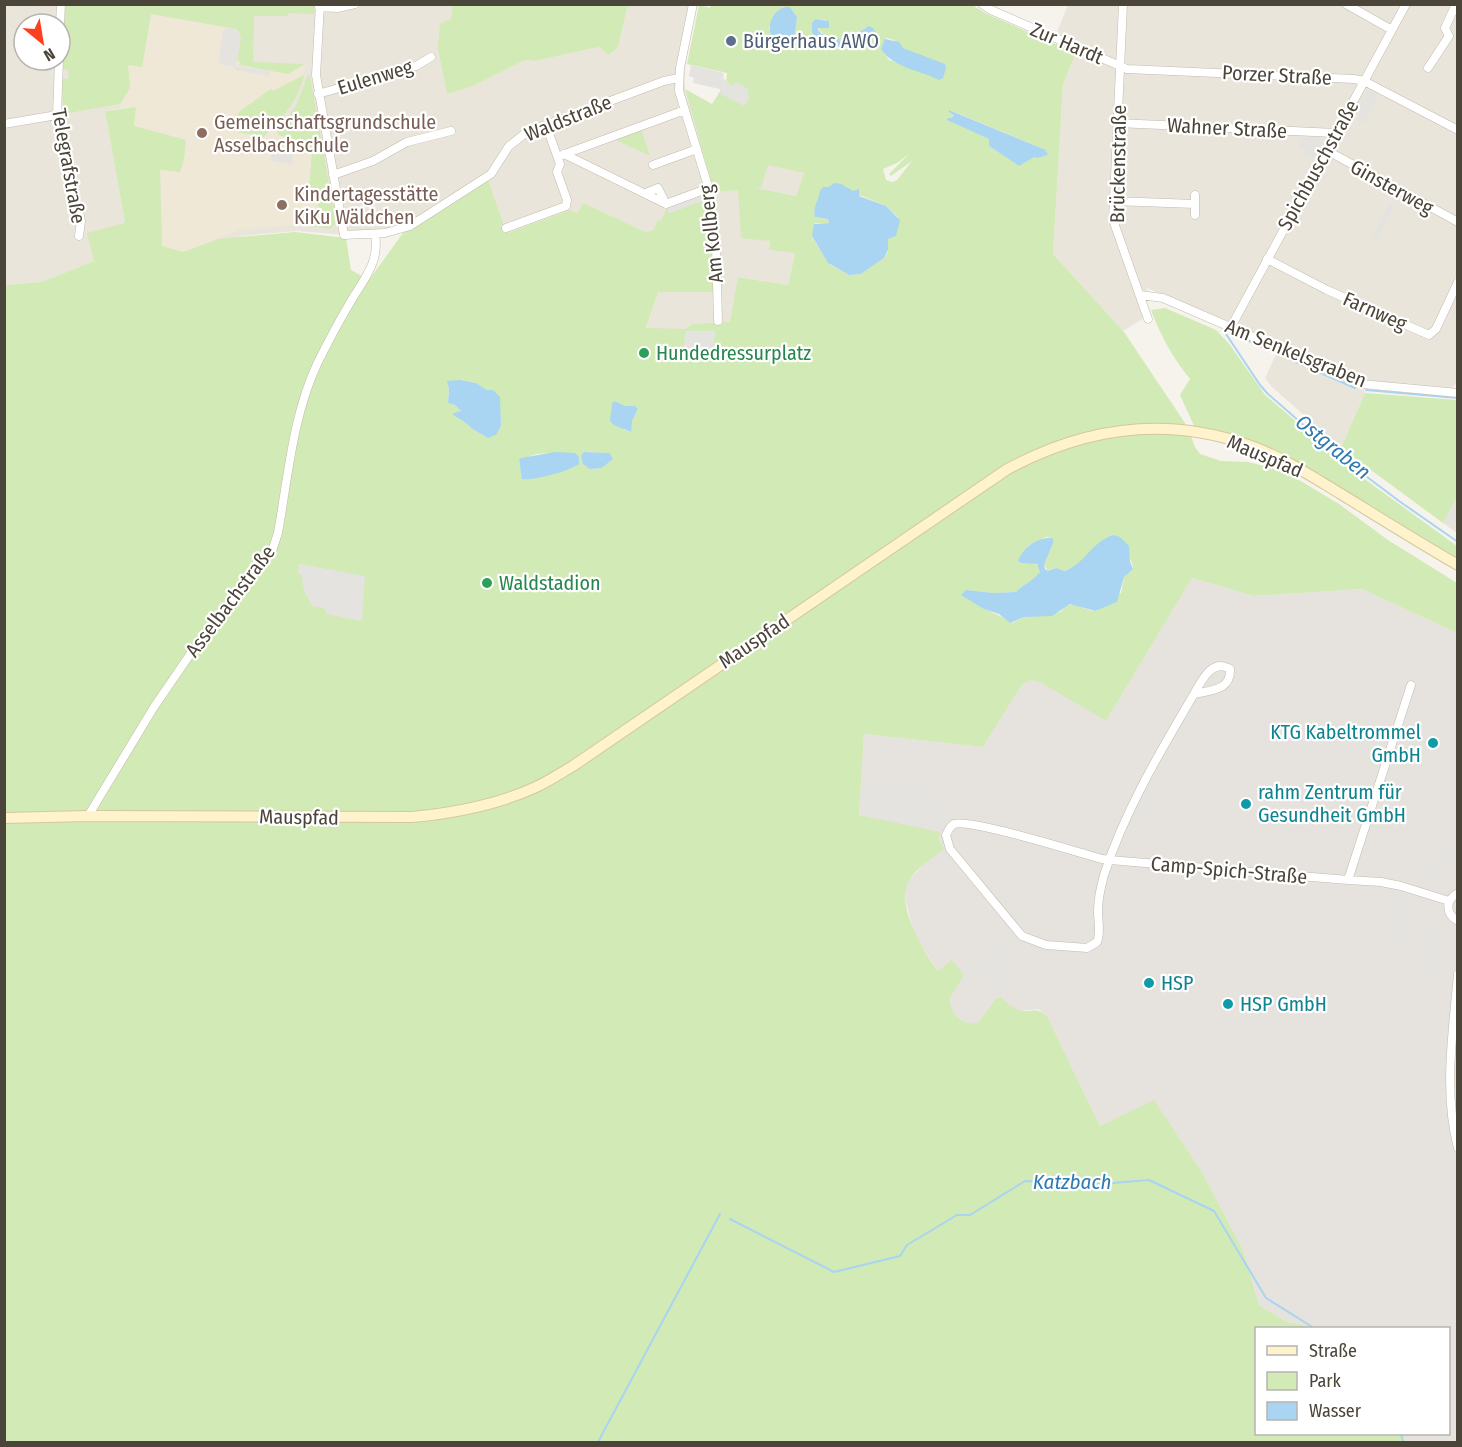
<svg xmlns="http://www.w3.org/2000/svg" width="1462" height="1447" viewBox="0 0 1462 1447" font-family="'Fira Sans Condensed',sans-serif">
<rect width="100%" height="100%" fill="#f6f3ec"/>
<path fill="#eae5da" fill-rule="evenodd" d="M5 5H452L451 19 475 85 525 60 535 61 599 47H618L628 5H695L685 68V89L714 192 768 164 804 173 796 196 762 189 770 241 769 250 795 252 788 285 739 277 730 323 692 324 686 329H646L658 292 669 213 667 208 661 221 653 230 646 232 583 203 577 213 570 210 507 233 488 180 405 231 382 238 297 231 241 236V237L162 247 129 107 105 111 125 223 94 261 42 282 5 285ZM24 24H60V60H24Z
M1068 5H1457L1458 379 1452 389 1362 382 1365 393 1341 448 1271 386 1265 378 1280 346 1147 288 1144 318 1123 331 1053 254 1063 84 1076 53 1057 32Z"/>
<path fill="#e6e2dd" d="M1457 497V533L1443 523Z
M1192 578 1254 596 1362 589 1457 633V1442H1405L1404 1434H1448V1328H1324L1287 1322 1259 1305 1243 1250 1202 1172 1154 1101 1100 1126 1047 1016 1038 1009 1019 1011 1010 1007 1001 997 996 998 978 1023 971 1024 960 1020 951 1012 948 999 938 971 914 934 906 901 905 888 910 879 941 845 939 840 859 815 864 734 983 747 1021 686 1028 681 1034 680 1040 681 1106 721Z"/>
<path fill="#efe8d6" d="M151 14 237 29 241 37 237 60 240 61 239 65 288 74 305 64 304 75 280 88 273 91 272 89 238 125V132L255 135 254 144H257L275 126 278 135 301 141 312 151 309 191 320 194 316 218 305 217 304 225 241 229 183 252 162 247 160 169 186 140 134 126 129 107 121 108 120 104 130 88 127 65 142 66Z"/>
<path fill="#d2eab5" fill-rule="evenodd" d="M452 4H628V5L618 47 609 55 599 47 535 61 525 60 475 85 447 94 438 48 440 24 451 19Z
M711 4 972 5 987 14 1076 53 1063 84 1053 254 1124 332 1187 426 1195 447 1200 454 1221 461 1248 462 1272 468 1299 480 1339 504 1388 540 1457 583V633L1362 589 1254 596 1192 578 1106 721 1040 682C1032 679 1027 681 1021 686L983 747 864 734 859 815 940 832 939 840 944 849C932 858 916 868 909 881 895 905 924 952 938 971L952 960 964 975 949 999C952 1015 960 1025 978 1023L996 998 1001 997C1006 1002 1011 1008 1018 1010 1032 1014 1032 1005 1047 1016L1100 1126 1154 1100 1202 1172 1243 1250 1259 1305 1287 1322 1324 1328H1256V1434H1404L1405 1442H5V285L42 282 94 261 87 233 125 223 105 111 136 107 134 126 186 140 184 159 180 172 160 170 162 246 183 252 217 239 295 232 346 238 351 270 369 280 403 233 488 180 507 233 570 210 577 213 583 203 646 232 653 230 658 220 661 221 667 207 670 213 705 200 714 271V292H658L646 328 686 329 692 324 730 322 738 277 788 285 795 253 769 250 770 241 741 238 738 190 714 192 685 89 712 104 726 82 727 73 687 64 699 5 710 8ZM785 7H790L797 17 795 33 787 43 771 35 769 27ZM815 19 826 20 829 28H818C822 36 831 37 839 39L841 43 859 33 865 28 875 34C863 56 809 55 812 23ZM886 38 894 40 903 48 941 63 935 77 889 60 881 49ZM950 110 1046 150 1048 155 1038 158 1034 156 1019 166 989 146 990 139 948 120V118H952L954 115ZM910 153 889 174 891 176 912 161 897 180 893 182 886 180 883 169 897 163ZM768 165 804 173 796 196 762 189H752L761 188ZM853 191 860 196H862L886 206 898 217 896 235 888 239V252L884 258 861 274 849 275 829 264 812 237 815 223H829L828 219 815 217 814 212 820 197ZM686 331H715L711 361 683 357ZM460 380 476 383 487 390H490L499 397 501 426 488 438 474 430 459 418 460 410 455 405 448 403 449 389 447 383ZM615 401 625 406H635L638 409 632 421 630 432 623 429ZM584 452 610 453 613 459 602 468 590 469ZM547 453H573L576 466 544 476 520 468 519 460 536 454ZM1046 537 1051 538 1054 541 1044 565 1048 571 1055 568 1065 571 1072 568 1130 558 1133 567 1124 577 1121 593 1095 611C1079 610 1074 596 1060 612L1024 617 1012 623C995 611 975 610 966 590L994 593 1016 592C1023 583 1035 581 1041 570L1039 566 1033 563H1020L1019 559 1030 545ZM300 564 362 620 324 608 305 587 301 573H298Z
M65 5V4L315 5 314 14 288 13V16H254L253 62 305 64 288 74 239 65 240 61H237L241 37 237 29 151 14 142 67 128 65 130 88 120 104 63 114 62 79H68L69 70 63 69Z
M304 75C297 106 277 122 257 144H254L255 135 237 132 235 117 240 111 271 89 273 91Z
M308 75 310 76 336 223 330 229 304 225 305 217 316 218 320 194 309 192 312 151 300 149 301 141 278 135 277 129 295 108Z
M641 129 650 156 614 139Z
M1165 308 1216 330 1230 345 1265 395 1359 475 1457 546V561L1318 476 1195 428 1180 395 1190 379C1172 357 1161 336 1151 310Z
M1365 393 1457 400V497L1443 523 1341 448Z"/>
<path fill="#e5e3e0" d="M224 27 236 29 241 37 236 66 270 71 269 76 235 70V67L218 64Z
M691 65 724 73 723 78 732 86 735 82 749 89 747 94 750 96 744 106 721 94 720 89 693 83 694 78 689 76Z
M1371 90 1378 95 1364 123 1356 120 1361 111 1356 108 1365 92Z
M1301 137H1317L1323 143 1317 154 1311 159 1304 158 1306 150 1300 148Z
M272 147 294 152 292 165 270 160Z
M701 194 703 200 669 213 667 207Z
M1390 203 1395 206 1376 240 1371 237Z
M686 331H715L711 361 683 357Z
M300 564 365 576 362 621 327 614 324 608 312 606 304 591 301 574 298 573Z
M988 769 993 770 983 808 978 807Z
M1151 781 1158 785 1136 828 1129 825Z
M1319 781 1354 792 1352 797 1317 786Z
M870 786 925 790 947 798 942 826 936 824 933 829 865 815Z
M1316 787 1353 800 1352 805 1315 792Z
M1438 842 1455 847 1445 877 1439 875 1438 880 1415 873 1416 868 1425 871 1428 863H1431Z
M1368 852 1408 865 1406 870 1367 856Z
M948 856 951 860 931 877 927 873Z
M1391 902 1410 904 1407 946 1388 944Z
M1425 928 1449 930 1445 978 1414 975 1418 964H1422Z
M993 943 1010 955 1014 960V967L999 993 969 973Z"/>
<path fill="#a9d4f2" d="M785 7H790L797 17 795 33 787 43 771 35C767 24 773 11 785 7Z
M815 19 829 21V28H818V30L822 34 839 39 841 43 869 26 873 28 876 33C872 38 869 43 863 46 857 49 850 48 844 47 827 47 810 46 812 23Z
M885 39 899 42 903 48 945 64 946 68 943 78 939 80C920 70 893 68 881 49Z
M949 110 1046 150 1048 155 1038 158 1034 157 1019 166 989 146V139L947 120 948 118H952L954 115 949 112Z
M834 183 841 184 853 191 859 189V196L886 206 900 220 896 236 888 239V250L884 258 861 274 849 275 828 263 812 236 814 224 829 223 828 219 815 217C812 209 819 199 820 191L823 187H829Z
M460 380 476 383 487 390H493L500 397 501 426 496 435 488 438 474 430 463 421 453 415 454 413 461 411 455 405 448 403 449 389 447 382V381Z
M615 401 625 406H635L638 409 632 421 631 432 614 425 610 421 612 403Z
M555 452 575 453 579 457V464C570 471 533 481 522 479L519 460 521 458Z
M584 452 610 453 613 459 602 468 590 469 583 464 581 456Z
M1113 535 1120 537 1129 546 1130 562 1133 569 1124 577 1117 602 1095 611 1070 604 1052 616 1024 617 1010 623 999 614 984 609 961 595 966 590 994 593 1016 592C1023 584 1033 581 1040 572L1037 564 1021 563 1018 561C1023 548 1037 537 1052 538L1054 541 1044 565 1045 569 1048 571 1056 568 1065 571C1084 564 1092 542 1113 535Z"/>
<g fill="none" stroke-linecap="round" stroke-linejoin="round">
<path stroke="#a9d4f2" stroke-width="2" d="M1226 334 1260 385 1268 394 1338 455 1399 501 1458 542
M1240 337 1305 366
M1314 370 1355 388
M1366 390 1458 398
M730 1219 834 1272 900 1256 907 1245 957 1215H970L1025 1181 1100 1184 1149 1180 1214 1211 1266 1298 1314 1328
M1401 1434 1403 1442
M598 1442 720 1214"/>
<g stroke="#c2bbae" stroke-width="9">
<path id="street" d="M320 4 316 75 344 235 385 233 410 226 491 174 509 146 527 132 664 81 679 78
M693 4 680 68 679 91 711 196 716 245 718 321
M982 4 991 10 1127 69 1354 79 1364 81 1458 130
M1123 4 1113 220 1148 319
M1346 4 1392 30
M319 7 337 8 355 4
M60 24 61 4
M59 60 57 115 81 221 79 236
M1428 68 1449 36 1445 28 1456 4
M318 94 416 66 431 57
M1117 123 1336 133
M4 124 57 115
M1326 150 1458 222
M564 154 666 204 709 188
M562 155 685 110
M653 165 697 149
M333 175 373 161 407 142 451 131
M646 193 658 188 666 204
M1114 201 1195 204
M1195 215V195
M506 228 566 206 567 200 557 172 560 164 546 125
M1267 259 1327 290 1429 335 1436 329 1458 282
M1140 295 1163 298 1362 384 1458 393
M1231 327 1406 4
M1194 694C1202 680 1212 658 1230 669 1231 691 1211 690 1194 694 1160 752 1125 810 1104 875 1101 886 1098 899 1098 911 1098 921 1101 933 1097 942L1087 948 1074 947 1046 945 1022 936 950 849 946 835C948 831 950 826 954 824 970 818 1079 853 1102 859L1110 860 1348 880 1381 882 1401 886 1449 901
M88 816 154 707 191 653 264 562 273 548 278 533C288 477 293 414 318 362 328 342 339 321 351 301 364 279 380 262 375 234
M1348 880 1411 685
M1458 893C1445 900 1445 914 1458 921
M1458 974C1453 1032 1443 1091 1458 1148"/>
</g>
<g stroke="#d6c79b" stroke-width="12">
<path id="secondary" d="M4 818 88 816 412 817C455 813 497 805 536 787 549 781 561 773 573 766L1006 470C1083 428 1163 415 1248 445 1281 456 1311 476 1341 494 1380 518 1418 542 1458 565"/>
</g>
<use href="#street" stroke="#fff" stroke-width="8"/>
<use href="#secondary" stroke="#fff3cd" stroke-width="10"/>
</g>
<circle fill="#5c6f8a" stroke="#fff" stroke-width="2" cx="731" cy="41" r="6"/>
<g fill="#8d6e63" stroke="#fff" stroke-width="2">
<circle cx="202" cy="133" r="6"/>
<circle cx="282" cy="205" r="6"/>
</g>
<g fill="#2e9e5b" stroke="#fff" stroke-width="2">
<circle cx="644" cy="353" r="6"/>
<circle cx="487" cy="583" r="6"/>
</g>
<g fill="#0f9aa8" stroke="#fff" stroke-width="2">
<circle cx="1433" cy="743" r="6"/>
<circle cx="1246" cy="804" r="6"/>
<circle cx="1149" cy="983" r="6"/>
<circle cx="1228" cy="1004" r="6"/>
</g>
<g text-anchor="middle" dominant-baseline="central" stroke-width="4.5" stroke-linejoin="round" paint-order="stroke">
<g font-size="20" fill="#4e5e75" stroke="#fff" text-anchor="start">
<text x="743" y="41">Bürgerhaus AWO</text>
</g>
<g font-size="20" fill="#4b4439" stroke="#fff">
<text transform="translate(1067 43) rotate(23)">Zur Hardt</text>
<text transform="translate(1277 75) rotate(3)">Porzer Straße</text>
<text transform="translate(375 77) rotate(-17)">Eulenweg</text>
<text transform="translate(568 118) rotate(-22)">Waldstraße</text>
<text transform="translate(1227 128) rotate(3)">Wahner Straße</text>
<text transform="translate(1118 164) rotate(-89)">Brückenstraße</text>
<text transform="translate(1318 165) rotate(-61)">Spichbuschstraße</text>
<text transform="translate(69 166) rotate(80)">Telegrafstraße</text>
<text transform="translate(1392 187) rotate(29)">Ginsterweg</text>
<text transform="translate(711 234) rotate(-96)">Am Kollberg</text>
<text transform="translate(1375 311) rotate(24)">Farnweg</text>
<text transform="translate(1296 353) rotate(22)">Am Senkelsgraben</text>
<text transform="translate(1265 456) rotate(23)">Mauspfad</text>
<text transform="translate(230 601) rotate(-53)">Asselbachstraße</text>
<text transform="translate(754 641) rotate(-34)">Mauspfad</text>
<text transform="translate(299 817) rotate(1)">Mauspfad</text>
<text transform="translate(1229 870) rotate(5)">Camp-Spich-Straße</text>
</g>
<g font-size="20" fill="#785e54" stroke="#fff" text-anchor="start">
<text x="214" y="122">Gemeinschaftsgrundschule<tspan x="214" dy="23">Asselbachschule</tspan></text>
<text x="294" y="194">Kindertagesstätte<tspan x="294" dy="23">KiKu Wäldchen</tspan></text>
</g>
<g font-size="20" fill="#27864d" stroke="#fff" text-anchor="start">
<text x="656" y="353">Hundedressurplatz</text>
<text x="499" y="583">Waldstadion</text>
</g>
<g font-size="20" fill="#0d838f" stroke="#fff" text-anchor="start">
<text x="1421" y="732" text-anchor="end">KTG Kabeltrommel<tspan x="1421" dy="23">GmbH</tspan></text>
<text x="1258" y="792">rahm Zentrum für<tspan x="1258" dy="23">Gesundheit GmbH</tspan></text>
<text x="1161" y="983">HSP</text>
<text x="1240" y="1004">HSP GmbH</text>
</g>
<g font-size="21" font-style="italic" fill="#2e7ab2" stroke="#fff">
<text transform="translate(1333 447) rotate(39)">Ostgraben</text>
<text x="1072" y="1182">Katzbach</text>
</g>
</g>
<rect width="1462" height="1447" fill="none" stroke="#4b4439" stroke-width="12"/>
<rect x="1255" y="1327" width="195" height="108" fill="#ffffff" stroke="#b7b4b0" stroke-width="1.5"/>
<rect x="1267" y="1346" width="30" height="9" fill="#fff3cd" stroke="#b7b4b0" stroke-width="1.5"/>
<text x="1309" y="1357" font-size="18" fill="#4b4439">Straße</text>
<rect x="1267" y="1372" width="30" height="18" fill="#d2eab5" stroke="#b7b4b0" stroke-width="1.5"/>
<text x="1309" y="1387" font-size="18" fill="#4b4439">Park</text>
<rect x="1267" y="1402" width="30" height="18" fill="#a9d4f2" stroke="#b7b4b0" stroke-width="1.5"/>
<text x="1309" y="1417" font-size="18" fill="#4b4439">Wasser</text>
<g transform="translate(42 42) rotate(150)"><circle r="28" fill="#ffffff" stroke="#b7b4b0" stroke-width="1.5"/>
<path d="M0-4.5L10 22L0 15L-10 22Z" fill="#fc3f1d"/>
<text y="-9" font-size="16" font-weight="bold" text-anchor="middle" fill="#4b4439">N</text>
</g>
</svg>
